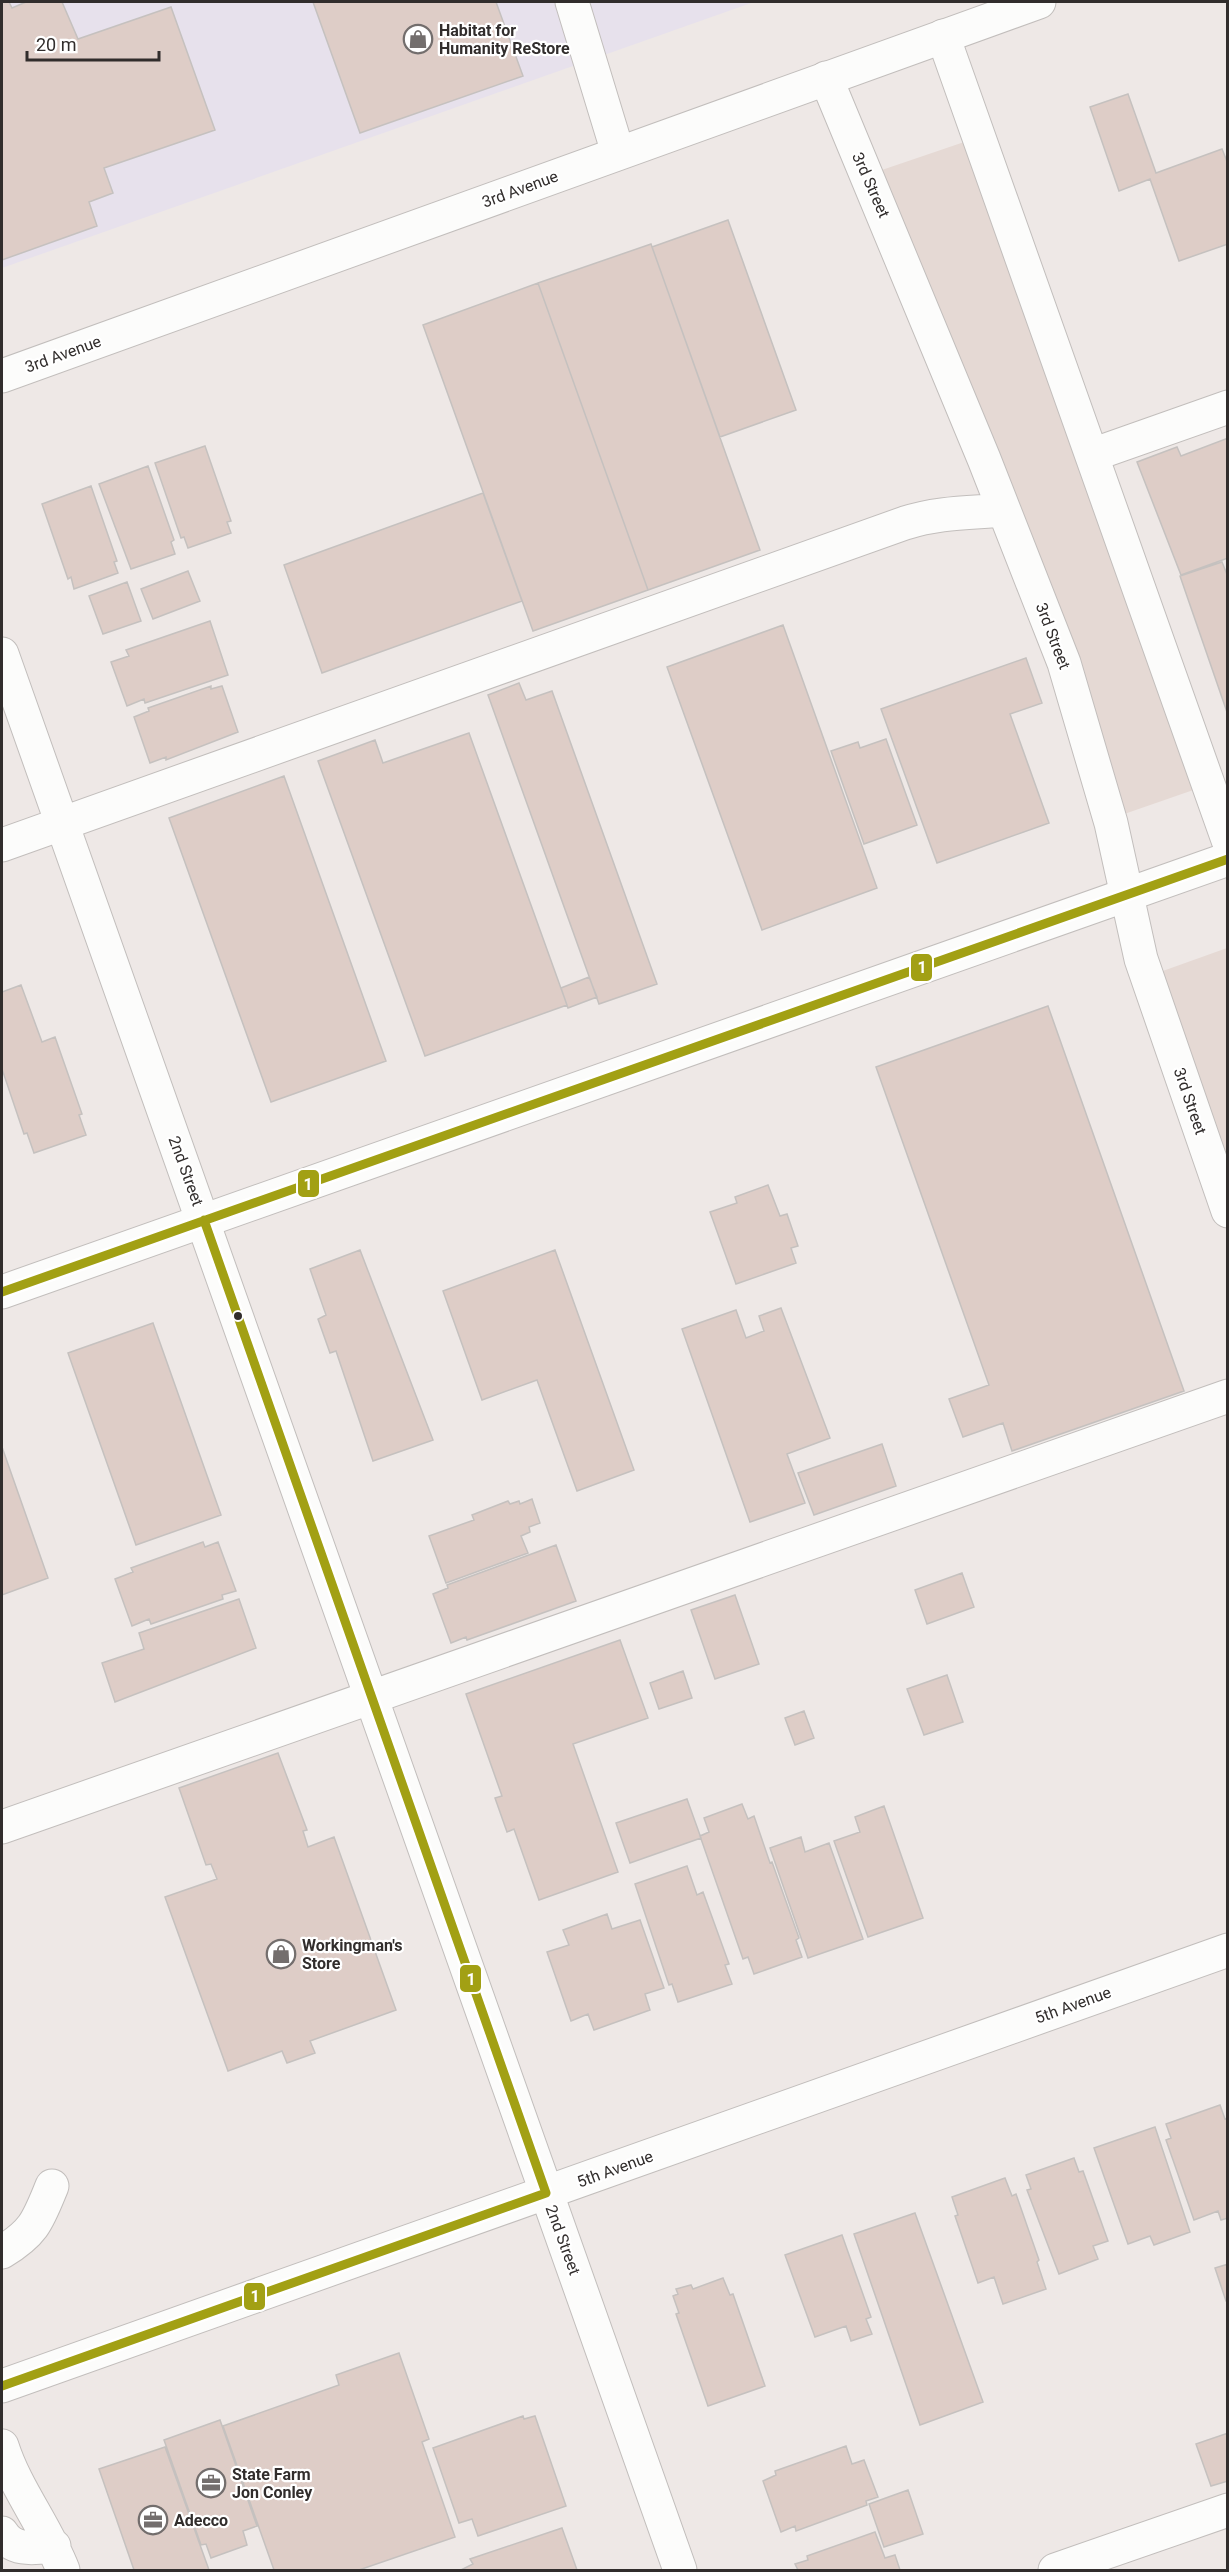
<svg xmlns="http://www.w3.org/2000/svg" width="1229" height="2572" viewBox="0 0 1229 2572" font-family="Roboto,sans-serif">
<rect width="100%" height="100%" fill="#eee8e6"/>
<path fill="#e5d9d4" d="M973 139 1202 787 1107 820 876 172Z
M1227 948V1162L1160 972Z"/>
<path fill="#e7e1ec" d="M2 2H754L2 268Z"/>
<path fill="#decdc7" stroke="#c5c1bf" stroke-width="1.5" d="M2 2H9L12 8 26 2H62L78 39 171 7 215 130 104 168 113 193 89 202 97 226 2 260Z
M313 2H496L523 76 360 133Z
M1128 94 1156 173 1222 149 1228 164V244L1179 261 1150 179 1119 191 1090 107Z
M728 220 796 410 720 437 652 247Z
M651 244 760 550 648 590 538 283Z
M538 283 648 590 533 631 423 325Z
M1228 438V558L1181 575 1137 462 1177 447 1181 456Z
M205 446 231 521 227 522 231 533 188 548 184 537 181 538 155 463Z
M148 466 174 540 171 542 175 554 131 569 99 484Z
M91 486 117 561 114 562 118 573 74 589 71 577 68 579 42 504Z
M483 493 522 601 322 673 284 565Z
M1222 562 1228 577V715L1180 576Z
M188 571 200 601 153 619 141 589Z
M127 582 141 621 103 634 89 596Z
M210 621 228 675 145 703 144 699 127 706 111 662 129 656 126 650Z
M783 625 877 888 762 930 667 667Z
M1026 658 1042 703 1010 714 1049 823 937 863 881 709Z
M519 683 526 700 552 691 657 984 599 1004 488 695Z
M211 686V689L222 686 238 732 166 760V757L150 763 134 717 149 711 148 708Z
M469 733 567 1005 425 1056 318 761 375 740 383 763Z
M886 739 917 825 864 844 831 751 858 742 860 748Z
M284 776 386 1061 271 1102 169 818Z
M589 977 597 997 568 1008 561 988Z
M21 985 42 1042 55 1037 82 1114 79 1115 86 1135 34 1153 27 1133 24 1134 2 1069V992Z
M1048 1006 1184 1391 1012 1451 1003 1423 963 1437 949 1399 989 1385 876 1067Z
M768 1185 780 1216 787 1214 798 1246 791 1248 796 1263 736 1284 710 1212 737 1203 735 1197Z
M360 1250 433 1440 373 1461 336 1351 330 1353 318 1319 326 1315 310 1269Z
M555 1250 634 1470 577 1491 537 1380 482 1400 443 1291Z
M781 1308 830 1438 787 1454 805 1503 750 1522 682 1329 736 1310 746 1338 764 1331 759 1316Z
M153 1323 221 1515 136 1545 68 1353Z
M882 1444 896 1486 814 1515 798 1473Z
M2 1447 48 1578 2 1595Z
M532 1499 540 1523 529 1527 530 1532 521 1536 528 1553 446 1583 429 1536 474 1520 472 1515 508 1501 510 1504 519 1501 520 1504Z
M203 1542 205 1547 218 1542 236 1591 222 1595 223 1599 151 1624 149 1619 132 1626 115 1579 133 1572 131 1568Z
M556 1545 576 1601 467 1640 466 1637 451 1643 433 1594 448 1588 447 1585Z
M962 1573 974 1607 927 1624 915 1590Z
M735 1595 759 1664 715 1679 691 1610Z
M239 1599 256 1648 115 1702 102 1663 144 1649 139 1633Z
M620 1640 648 1718 573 1744 618 1872 539 1900 514 1829 507 1832 495 1798 502 1796 466 1694Z
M683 1671 692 1698 659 1709 650 1683Z
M947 1675 963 1722 924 1735 907 1689Z
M804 1711 814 1738 795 1745 785 1718Z
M278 1753 307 1830 303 1831 308 1847 334 1837 396 2010 310 2041 315 2053 287 2063 282 2051 228 2071 165 1897 217 1879 211 1864 206 1865 179 1788Z
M687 1799 701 1838 630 1863 616 1823Z
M742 1804 748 1819 754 1816 770 1863 772 1862 799 1938 796 1940 802 1957 754 1974 748 1957 743 1959 700 1836 709 1832 704 1818Z
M884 1806 923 1918 868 1937 834 1841 860 1832 855 1817Z
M801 1837 805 1852 829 1843 863 1939 808 1958 770 1848Z
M687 1866 697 1895 703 1892 729 1964 725 1965 732 1984 678 2002 672 1984 669 1985 635 1884Z
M607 1914 612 1929 640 1920 664 1988 645 1994 650 2010 594 2030 588 2014 571 2021 547 1952 569 1945 563 1930Z
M1220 2105 1225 2119 1228 2118V2218L1221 2220 1218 2211 1194 2220 1166 2140 1171 2138 1166 2124Z
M1155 2127 1190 2232 1154 2245 1150 2236 1128 2244 1094 2148Z
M1074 2158 1079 2172 1083 2171 1108 2241 1093 2246 1098 2259 1059 2274 1027 2190 1031 2189 1026 2175Z
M1005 2178 1012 2196 1016 2194 1039 2260 1037 2262 1046 2289 1003 2304 994 2277 978 2283 955 2216 958 2215 952 2197Z
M915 2213 983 2402 920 2425 854 2234Z
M842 2235 871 2317 866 2319 872 2334 851 2341 846 2326 815 2337 785 2255Z
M1228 2264V2301H1226L1215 2268Z
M723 2278 730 2295 733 2294 765 2386 708 2406 676 2314 679 2313 673 2296 678 2294 676 2289 691 2285 693 2289Z
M399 2353 429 2439 422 2442 455 2537 359 2570H274L223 2426 339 2385 336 2375Z
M523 2416 524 2419 535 2416 566 2506 478 2536 472 2519 459 2523 433 2448Z
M220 2420 257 2526 243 2531 247 2545 211 2558 206 2544 201 2545 164 2440Z
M1228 2433V2481L1211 2486 1196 2444Z
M846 2446 852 2464 864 2460 878 2497 866 2501 867 2505 796 2531 795 2526 781 2532 763 2481 776 2475 775 2471Z
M165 2447 209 2570H134L99 2469Z
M908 2490 923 2534 884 2547 869 2504Z
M562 2528 577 2570H461L473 2564 470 2559Z
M875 2532 885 2558 895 2555 900 2570H798L795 2564 808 2560 807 2556Z"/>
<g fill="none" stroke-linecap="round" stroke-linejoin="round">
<g stroke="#c2bebc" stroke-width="35">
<path id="minor" d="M572 2 618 153
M943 36 1228 840
M826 78 984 459 1064 663 1111 823 1141 959 1228 1211
M1092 455 1228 407
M2 654 680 2570
M2 845 905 523C939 512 969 513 1004 510
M2 1827 1228 1396
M2 2252C35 2232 38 2220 52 2186
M2 2446C16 2490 46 2526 63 2570
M2 2533C13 2552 35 2548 54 2546
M1055 2570 1228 2510"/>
</g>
<g stroke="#c2bebc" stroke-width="35">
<path id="major" d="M2 376 1039 2
M2 1292 1228 859
M2 2386 1228 1950"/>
</g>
<use href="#minor" stroke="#fcfcfb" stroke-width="33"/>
<use href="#major" stroke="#fcfcfb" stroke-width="33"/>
<g stroke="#fff" stroke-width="14">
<path id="bus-1" d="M2 1292 1228 859
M2 2386 546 2193 204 1220"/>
</g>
<use href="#bus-1" stroke="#a2a014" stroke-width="9"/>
</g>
<defs>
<g id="shop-ring" transform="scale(1.5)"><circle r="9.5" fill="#fff" stroke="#736e6d" stroke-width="1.5"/><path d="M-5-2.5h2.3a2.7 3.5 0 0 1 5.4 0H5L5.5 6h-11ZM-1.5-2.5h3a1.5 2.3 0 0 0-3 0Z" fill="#736e6d"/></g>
<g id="office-ring" transform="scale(1.5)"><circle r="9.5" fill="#fff" stroke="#736e6d" stroke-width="1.5"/><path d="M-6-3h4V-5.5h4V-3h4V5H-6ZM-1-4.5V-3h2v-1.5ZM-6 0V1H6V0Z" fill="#736e6d"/></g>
</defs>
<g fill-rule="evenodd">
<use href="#shop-ring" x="418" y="39"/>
<use href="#shop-ring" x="281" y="1954"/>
<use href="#office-ring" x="211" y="2483"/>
<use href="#office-ring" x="153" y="2520"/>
</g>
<circle fill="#312d2c" stroke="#fff" stroke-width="2" cx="238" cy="1316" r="5"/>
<g text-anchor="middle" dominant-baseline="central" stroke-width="4.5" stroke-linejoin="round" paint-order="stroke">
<g font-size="16" font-weight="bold" fill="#312d2c" stroke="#fff" text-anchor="start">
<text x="439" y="30">Habitat for<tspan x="439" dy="18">Humanity ReStore</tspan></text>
<text x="302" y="1945">Workingman's<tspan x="302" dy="18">Store</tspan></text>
<text x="232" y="2474">State Farm<tspan x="232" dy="18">Jon Conley</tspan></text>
<text x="174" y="2520">Adecco</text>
</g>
<g font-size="16" fill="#312d2c" stroke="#fff">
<text transform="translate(871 185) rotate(66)">3rd Street</text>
<text transform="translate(520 189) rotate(-20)">3rd Avenue</text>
<text transform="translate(63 354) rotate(-20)">3rd Avenue</text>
<text transform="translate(1053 636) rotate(69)">3rd Street</text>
<text transform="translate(1190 1101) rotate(71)">3rd Street</text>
<text transform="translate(186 1171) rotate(70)">2nd Street</text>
<text transform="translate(1073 2005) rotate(-20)">5th Avenue</text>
<text transform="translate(615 2169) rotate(-20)">5th Avenue</text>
<text transform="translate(563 2240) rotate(70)">2nd Street</text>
</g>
</g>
<g stroke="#fff" stroke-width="2">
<rect x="910" y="953" width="23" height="29" rx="6" fill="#a2a014"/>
<rect x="297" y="1169" width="23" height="29" rx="6" fill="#a2a014"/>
<rect x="459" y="1964" width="23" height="29" rx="6" fill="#a2a014"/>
<rect x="243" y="2282" width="23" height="29" rx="6" fill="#a2a014"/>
</g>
<g font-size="16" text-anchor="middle" font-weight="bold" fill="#fff">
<text x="922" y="973">1</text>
<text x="308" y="1190">1</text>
<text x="471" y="1985">1</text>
<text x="255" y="2302">1</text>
</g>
<rect width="1229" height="2572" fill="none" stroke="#312d2c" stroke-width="6"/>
<path d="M27 51v9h132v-9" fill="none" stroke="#312d2c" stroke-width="3"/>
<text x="36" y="51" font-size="18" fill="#312d2c" stroke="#ffffff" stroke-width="4.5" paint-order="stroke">20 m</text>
</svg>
